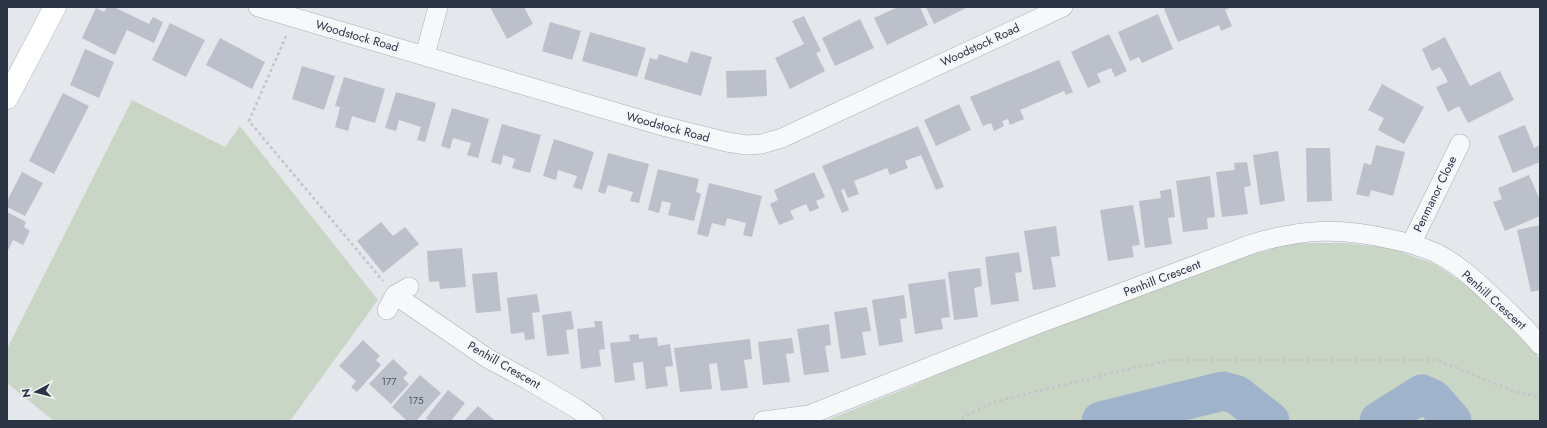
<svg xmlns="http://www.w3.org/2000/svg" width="1547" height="428" viewBox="0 0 1547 428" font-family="Jost,sans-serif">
<rect width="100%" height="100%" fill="#e4e7ec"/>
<path fill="#c9d6c5" d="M132 100 225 147 240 126 378 300 290 421H54L7 383V349Z
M1296 243H1345L1389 248 1435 264 1475 292 1512 328 1540 359V421H825L907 388 986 353 1073 320 1250 255Z"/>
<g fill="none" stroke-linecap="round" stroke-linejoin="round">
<path stroke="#9fb4cc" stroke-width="39" d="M1101 421 1223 391 1237 395 1270 421
M1379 421 1422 394 1433 399 1452 421"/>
</g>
<path fill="#bbc0ca" d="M107 7H114L149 24 153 17 163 22 154 43 127 30 115 55 82 38 96 8 104 12Z
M490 7H524L533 24 507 39Z
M898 7H920L928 25 887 45 874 18Z
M926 7H968L934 24Z
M1167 7H1232L1225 10 1232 26 1221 31 1219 25 1178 42 1164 9Z
M1158 14 1173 49 1142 63 1139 57 1130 61 1118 32Z
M804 16 821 51 816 53 825 71 790 89 775 58 804 44 792 21Z
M860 19 874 48 835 66 822 38Z
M550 22 581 31 572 60 542 51Z
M170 23 205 40 186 77 152 60Z
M590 32 646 48 637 77 582 61Z
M1109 34 1127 71 1115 77 1111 68 1097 74 1101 82 1088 88 1071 52Z
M1445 37 1470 86 1500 71 1514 100 1468 123 1459 106 1448 112 1436 87 1448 82 1440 67 1432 71 1422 49Z
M220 38 265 62 252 89 206 65Z
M85 49 114 62 99 98 70 85Z
M691 51 712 57 701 96 644 79 650 58 657 60 659 54 687 63Z
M1059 60 1073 92 1066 95 1064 91 1020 110 1024 119 1010 125 1008 119 1002 121 1004 126 994 131 991 123 983 126 970 97Z
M302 66 335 76 324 110 292 99Z
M766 70 767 96 727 98 726 71Z
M344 77 385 89 375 123 352 116 348 131 335 127 340 107 335 106Z
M1382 84 1424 107 1404 144 1378 130 1384 118 1368 110Z
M396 92 436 103 425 142 417 140 421 127 399 120 396 131 385 128Z
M63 93 89 106 54 174 29 161Z
M959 104 971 130 936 146 924 120Z
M452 108 489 119 478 158 467 155 471 143 453 138 450 149 441 146Z
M502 124 541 135 530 173 512 168 515 159 503 155 501 165 491 162Z
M1525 125 1534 148 1540 145V162L1513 173 1498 136Z
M918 126 944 187 936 190 921 155 905 161 908 168 890 175 887 168 854 181 859 194 848 198 844 189 841 190 849 210 842 213 822 166Z
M554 139 594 152 582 190 573 187 577 176 558 170 556 180 543 176Z
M1376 145 1405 152 1393 196 1371 190 1369 197 1356 194 1364 163 1371 165Z
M1306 148H1330L1332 201 1307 202Z
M1278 151 1285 201 1260 205 1253 155Z
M608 153 649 164 639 203 630 201 633 192 608 185 605 194 598 192Z
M1247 162 1251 186 1244 187 1248 214 1222 217 1216 172 1235 170 1234 163Z
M658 169 699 179 696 192 701 194 694 221 668 215 671 203 662 201 659 213 648 210Z
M22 172 43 183 25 216 7 207V201Z
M814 172 825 197 816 201 819 208 810 212 806 204 790 211 794 219 779 225 770 204 778 200 774 190Z
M1529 175 1540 200V216L1505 231 1493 202 1502 199 1498 188Z
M1210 176 1215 217 1207 218 1208 229 1183 232 1176 181Z
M709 183 762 196 752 237 743 235 746 223 727 218 725 226 712 223 708 237 697 234Z
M1171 189 1175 217 1168 218 1172 244 1145 248 1139 201 1161 198 1160 191Z
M1133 205 1140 245 1132 246 1134 257 1108 261 1100 210Z
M7 212 26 222 24 227 30 231 23 245 13 240 7 252Z
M381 222 393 236 405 227 419 244 383 273 357 241Z
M1540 225V290L1531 292 1517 230Z
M1056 226 1060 256 1051 257 1056 287 1033 290 1024 231Z
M462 248 466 287 440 289 439 281 429 282 427 251Z
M1019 252 1022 272 1015 273 1019 301 991 305 985 257Z
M980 268 982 286 974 288 978 317 954 320 948 272Z
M497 272 501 311 476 313 472 274Z
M945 279 950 317 941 318 943 329 915 334 908 284Z
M537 294 540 312 532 313 535 339 525 340 524 332 511 334 507 298Z
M904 295 907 318 900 319 903 342 879 346 872 300Z
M867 307 871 331 862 332 866 355 841 359 834 312Z
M571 311 574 329 566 330 569 354 547 356 542 315Z
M594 321H602L605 349 599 350 601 366 581 369 577 329 595 327Z
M829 324 831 345 825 346 829 372 804 375 797 329Z
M639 334V339L657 337 658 346 670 344 673 366 665 367 668 386 646 389 643 362 633 363 635 380 615 383 610 343 630 341 629 335Z
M792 338 794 353 786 354 790 382 763 385 758 342Z
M750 339 752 359 744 360 748 388 721 391 717 363 709 364 712 389 680 392 674 348Z
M363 340 380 356 376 360 381 365 357 392 351 387 356 381 339 366Z
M393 359 408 373 403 378 409 384 391 404 369 384Z
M420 375 441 393 416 421H407L392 407Z
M448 390 465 403 451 421H430L426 418Z
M478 406 494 420 493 421H464Z"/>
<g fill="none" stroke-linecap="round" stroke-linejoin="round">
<g stroke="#a9aeb7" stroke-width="20">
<path id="street" d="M258 7 659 125 727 142 746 145 762 144 782 138 1063 7
M425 55 438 7
M1411 244 1460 144
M395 295 487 358 528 380 577 409 594 421
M387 310 395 295 409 287
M763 421 809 415 1030 327 1252 244C1302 229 1339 227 1390 239 1405 242 1421 246 1436 253 1458 264 1476 281 1493 297 1510 313 1526 327 1540 345"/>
</g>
<g stroke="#a9aeb7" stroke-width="23">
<path id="secondary" d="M7 98 55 7"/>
</g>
<path stroke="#c2c5cb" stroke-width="2.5" stroke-dasharray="3 3" stroke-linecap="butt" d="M286 36 249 121 383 281
M956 421 997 401 1124 370 1171 360H1437L1513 391 1540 397"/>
<use href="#street" stroke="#f7f8fa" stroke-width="19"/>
<use href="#secondary" stroke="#fff" stroke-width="22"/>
</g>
<g text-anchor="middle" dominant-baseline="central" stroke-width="3.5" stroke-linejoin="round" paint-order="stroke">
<g font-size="10" fill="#4f5766">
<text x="389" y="381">177</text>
<text x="416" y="400">175</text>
</g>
<g font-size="12" fill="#2b3445" stroke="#f4f6f9">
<text transform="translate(357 36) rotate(16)">Woodstock Road</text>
<text transform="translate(980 45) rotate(-25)">Woodstock Road</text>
<text transform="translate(668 127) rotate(15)">Woodstock Road</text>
<text transform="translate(1435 194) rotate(-64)">Penmanor Close</text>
<text transform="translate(1162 278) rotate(-21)">Penhill Crescent</text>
<text transform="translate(1494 300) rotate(42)">Penhill Crescent</text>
<text transform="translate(504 365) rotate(30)">Penhill Crescent</text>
</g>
</g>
<rect width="1547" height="428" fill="none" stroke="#2b3445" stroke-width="16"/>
<g transform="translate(36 392) rotate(263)" stroke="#f4f6f9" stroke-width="3" paint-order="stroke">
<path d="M0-3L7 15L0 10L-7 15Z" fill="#2b3445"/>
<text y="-6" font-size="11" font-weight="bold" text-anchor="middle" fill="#2b3445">N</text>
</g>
</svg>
